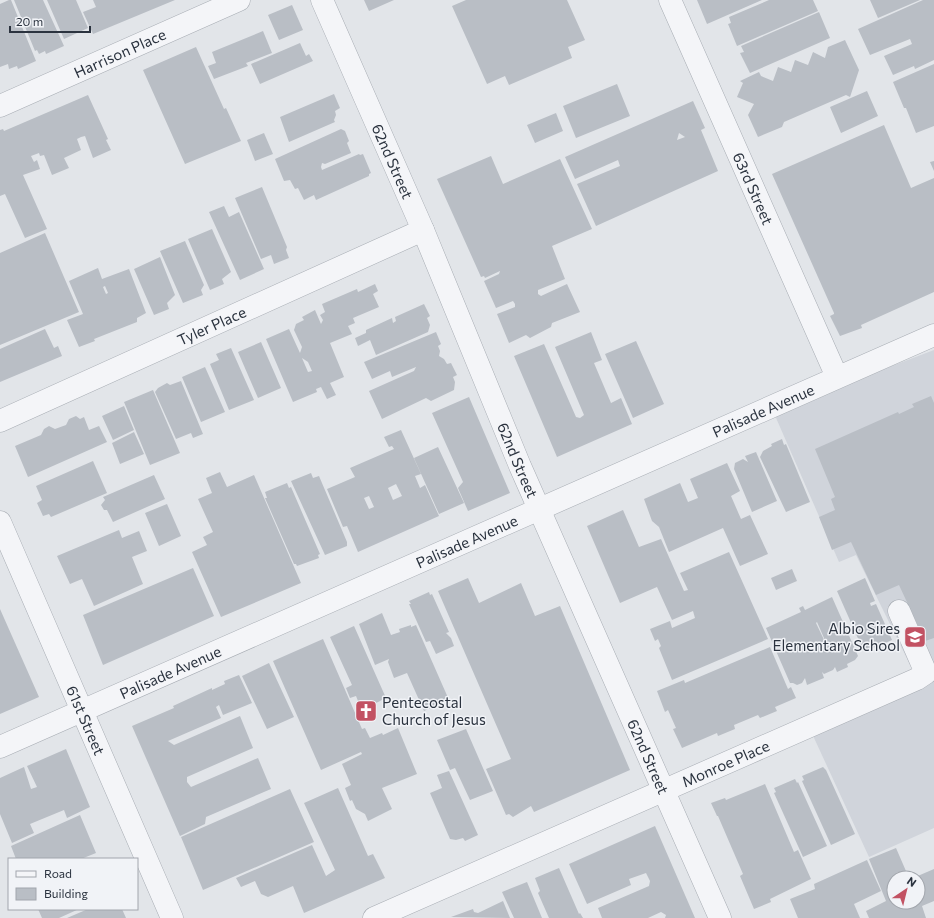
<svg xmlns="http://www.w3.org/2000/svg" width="934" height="918" viewBox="0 0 934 918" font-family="Commissioner,sans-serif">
<rect width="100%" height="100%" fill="#e2e5e9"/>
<path fill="#d0d4db" d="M934 350V828L869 857 809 727 917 679 856 555 839 562 773 411Z"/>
<path fill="#b9bec5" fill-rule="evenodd" d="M9 0H11L36 61 18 69 17 66 9 69 8 64 0 67V4Z
M14 0H43L64 46 46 54 45 51 39 54 37 50 35 51Z
M47 0H76L88 28 64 39Z
M93 0H175L93 34 83 12 96 7Z
M364 0H394L369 11Z
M466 0H567L585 40 568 47 572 58 509 85 505 76 487 84 452 6Z
M697 0H762L707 24Z
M769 0H813L818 11 737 46 728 24 731 23 729 17Z
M870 0H920L878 18Z
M923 0H934V60L915 69 914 66 893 75 884 56 912 44 910 39 870 55 858 29Z
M292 5 303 30 279 40 268 15Z
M819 12 830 38 750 73 740 53 744 52 741 46Z
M263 31 272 53 246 63 248 66 214 79 208 66 216 63 212 52Z
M845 40 859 70 850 97 846 95 784 122 782 127 758 137 748 115 754 104 737 97 743 83 740 81 759 72 761 76 773 81 778 67 791 72 795 60 808 65 813 52 825 58 828 47Z
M300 43 306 56 309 54 313 61 260 84 251 64Z
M196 47 224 109 226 108 241 141 185 164 143 70Z
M934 64V126L916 133 906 108H904L893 82Z
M617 84 630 116 576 138 563 106Z
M867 91 878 116 841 133 830 107Z
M334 94 340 108 335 111 336 115 334 120 335 122 289 142 280 117Z
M88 95 108 139 106 140 111 150 93 158 85 136 81 137 77 139 81 150 64 158 69 168 52 175 44 155 40 156 39 153 31 156 34 162 37 160 40 169 23 175 47 229 25 238 5 194 0 196V130L3 129 4 131Z
M693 101 705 128 701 130 718 171 596 226 577 184 620 166 618 160 575 179 565 157ZM679 133 685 137 677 140Z
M556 113 563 131 535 143 527 125Z
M884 125 911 188 934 178V292L861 325 862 328 840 336 830 316 834 314V313L772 174Z
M341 129 345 131 349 141 347 143 351 153 325 164 322 163 321 167 322 170 359 154 360 155 363 154 371 173 369 174V176L316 200 314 195 304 200 298 188 295 189 290 180 284 181 275 159Z
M264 133 273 154 255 161 247 140Z
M491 156 503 184 560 159 592 229 552 246 565 279 538 290V294L541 296 567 284 580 312 552 323 551 327 530 338 526 335 509 343 497 314 515 307V304L513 301 496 308 484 281 499 274 500 271 485 278 484 276 481 277 437 179Z
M934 161V171L930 162Z
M262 187 287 247 286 250 289 258 274 264 271 255 261 259 235 198Z
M224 206 229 217 239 212 264 269 240 280 209 212Z
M212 229 231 272 222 279 224 284 210 290 188 239Z
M45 233 79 312 0 345V253Z
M185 241 204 285 201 290 203 295 183 303 160 251Z
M160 257 175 295 167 303 169 309 154 315 134 269Z
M98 268 102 279 129 269 146 313 137 318V322L94 339 95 341 79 347 67 320 83 314 69 281ZM105 286 108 293 106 294 103 287Z
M375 284 378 291 373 294 379 307 353 318 355 323 348 326 352 334 330 343 344 377 330 383 336 395 327 399 321 387 316 389 317 392 293 402 266 339 289 329 300 353 302 347 294 330 296 324 304 320 302 317 315 310 321 324 323 320 320 315 325 312 322 304 357 289 358 292ZM302 358 308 362 312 371 308 372Z
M424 304 430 316 427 318 430 325 428 332 376 355 370 340 358 346 355 338 366 333V330L392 318 393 323 396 321 395 317Z
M45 329 54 348 58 346 62 356 0 382V349Z
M436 332 441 344 438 346 440 351 439 356 444 359 447 364 451 363 457 375 453 377 455 382 454 390 431 401 426 398 382 419 369 391 414 371 416 367 392 377 390 371 372 379 364 362Z
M591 332 602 360 594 363 611 403 621 398 632 424 557 457 514 356 544 344 576 417 580 418 584 415 555 347Z
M636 341 664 404 633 418 605 354Z
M261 342 281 388 258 398 238 352Z
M231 348 254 400 229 410 210 364 219 360 216 354Z
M205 367 225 412 201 422 182 377Z
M181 381 203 434 193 438 191 433 176 439 155 392 158 388 167 383 170 385Z
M153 390 180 453 150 465 124 402Z
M931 396 934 403V638L925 641 899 585 876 595 851 542 832 550 819 517 835 510 831 499 835 497 815 449 898 412 899 414 914 407 912 404Z
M469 397 510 493 468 511 458 488 463 482 432 413Z
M124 406 134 430 113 440 102 416Z
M76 416 80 419 84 417 89 430 99 426 107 442 28 477 15 446 41 435 44 429 49 426 55 429 66 425 69 419Z
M401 430 421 474 415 476 420 488 425 485 439 516 358 552 347 526 343 527 327 489 355 477 350 468 394 449 392 446 389 447 384 437ZM396 484 402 496 393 500 388 488ZM369 496 374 507 369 509 364 498Z
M134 432 144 454 120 464 112 443Z
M782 439 784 445 786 444 810 502 786 512 760 457 763 451 772 446 771 444Z
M438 447 464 503 439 514 414 458Z
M756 452 777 501 752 512 734 469 735 463 743 459 748 462 745 456Z
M93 461 107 493 51 517 49 514 43 516 37 503 42 500 36 486Z
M727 463 740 491 731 496 741 519 750 515 768 554 740 566 723 528 669 552 659 527 652 521 644 499 680 483 688 502 698 498 690 479Z
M220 472 227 487 254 475 301 583 221 617 192 552 207 545 203 537 213 532 198 499 212 493 206 478Z
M311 473 313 478 319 476 347 542V546L325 555 291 481Z
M154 475 165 499 113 522 107 510H104L101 505 105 500 103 497Z
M287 483 289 488 291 487 320 554 318 555 319 558 297 566 296 564H294L265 498H267L265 492Z
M167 504 181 536 159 546 145 513Z
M623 510 639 547 661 539 684 591 688 590 680 573 729 552 768 639 672 680 659 648 661 646 658 639 655 641 650 629 670 621 672 628 695 618 693 611 672 620 657 587 620 603 587 526Z
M119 530 122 538 139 531 147 551 132 557 143 584 94 606 82 579 70 584 57 556Z
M193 568 214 616 103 665 83 615Z
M792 569 797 581 776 590 771 578Z
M468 578 479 603 521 583 535 616 560 606 630 770 534 812 531 806 513 817 509 814 506 815 486 769 511 759 438 591Z
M865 578 875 601 870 603 871 606 876 604 892 640 864 652 837 591Z
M429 592 430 595 432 594 449 632 446 633 451 638 454 646 436 654 430 641 426 642 409 604H411L409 601Z
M832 597 858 656 855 660 847 664 848 667 837 672 835 667 833 670 824 674 822 672 824 678 807 685 805 678 802 683 797 685 793 683H790L766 628 801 612 799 608 803 606 805 610ZM817 622 824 638 825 642 816 623Z
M0 609 39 697 0 714Z
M382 613 391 635 400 632 399 629 411 625V627L416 625 449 700 424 711 407 673 394 678 388 662 389 659 375 665 359 624Z
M354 626 386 698 374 704 373 701 360 706 356 696 350 698 346 688 352 685 330 637Z
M323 639 362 729 365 728 370 738 382 733 383 735 398 728 417 774 382 788 392 809 368 821 365 814 356 809 352 800 350 801 345 788 351 785 342 764 362 754 361 752 321 770 273 661Z
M770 647 788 689 791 687 796 698 775 707 777 711 760 718 758 715 734 725 735 729 718 736 717 733 682 748 673 729 676 728 668 710 665 712 657 691 684 680 685 683Z
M269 663 294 717 267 729 242 676Z
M239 675 252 703 223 715 219 705 216 707 221 718 168 741 174 745 240 716 253 748 187 777V782L191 787 258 758 271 789 206 817 205 824 180 836 132 726 174 708 173 706 212 688V690L225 684 224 681Z
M466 729 493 791 470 800 455 768 450 770 437 740Z
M66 749 90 807 67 818 64 810 30 824 34 833 12 843 0 814V778L24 767 31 789 37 787 27 766Z
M823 767 826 770 855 834 831 845 802 781 804 780 802 776Z
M449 771 478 835 465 841 463 838 456 840 450 839 430 793 442 788 437 775Z
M795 779 797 783 798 782 827 846 803 857 774 793 776 792 774 788Z
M765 784 794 852 798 850 811 879 770 899 771 902 754 909 740 876 743 874 718 816H717L711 803 725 798 726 800Z
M338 788 368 856 373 854 385 878 304 913 293 886 268 897 261 894 255 881 241 887 236 878 312 845 326 876 335 870 304 803Z
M290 789 314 842 203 890 181 837Z
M80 815 96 853 81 859H16L11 846Z
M655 826 695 918H665L666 915 661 912 648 918H602L598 908 649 886 650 881 646 873 629 879 631 885 587 904 569 864Z
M896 848 909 878H894V902H918V878H913L934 869V901L922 906 926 918H869L866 911 886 901 869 859Z
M867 860 881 891 854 904 860 918H798L790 899 815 889 814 884Z
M559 868 579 914 580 913 583 918H549L538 893 540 891 535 878Z
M527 882 542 918H514L502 892Z
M503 901 510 918 451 917 473 909 474 912 478 913Z
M38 909H79L59 918H42Z
M88 909H122L126 918H67Z"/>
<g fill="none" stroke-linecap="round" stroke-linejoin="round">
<g stroke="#a7acb3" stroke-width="23">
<g id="minor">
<path id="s1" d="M322 0 423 230 520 466 720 918"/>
<path id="s2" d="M670 0 837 377"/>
<path id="s3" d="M0 106 239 0"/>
<path id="s4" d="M0 421 423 230"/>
<path id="s5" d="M0 522 172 918"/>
<path id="s6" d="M0 747 934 335"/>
<path id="s7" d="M374 918 917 679 926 673 899 611"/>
</g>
</g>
<use href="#minor" stroke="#f4f5f8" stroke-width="22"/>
</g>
<defs>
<g id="school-square" transform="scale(1.15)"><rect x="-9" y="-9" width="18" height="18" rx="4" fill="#c25263" stroke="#f1f3f7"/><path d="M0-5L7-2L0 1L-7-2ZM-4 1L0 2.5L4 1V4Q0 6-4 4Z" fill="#fff"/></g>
<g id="church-square" transform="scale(1.15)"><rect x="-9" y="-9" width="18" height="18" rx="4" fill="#c25263" stroke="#f1f3f7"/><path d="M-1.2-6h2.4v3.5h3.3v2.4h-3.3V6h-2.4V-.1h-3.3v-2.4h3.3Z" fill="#fff"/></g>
</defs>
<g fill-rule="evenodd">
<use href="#school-square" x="915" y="637"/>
<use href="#church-square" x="366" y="711"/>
</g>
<g text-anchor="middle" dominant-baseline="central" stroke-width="3" stroke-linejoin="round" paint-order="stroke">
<g font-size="15" fill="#2b333f" stroke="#f1f3f7">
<text stroke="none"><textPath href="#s3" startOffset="131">Harrison Place</textPath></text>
<text stroke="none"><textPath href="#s1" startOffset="176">62nd Street</textPath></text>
<text stroke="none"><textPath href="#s2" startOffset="206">63rd Street</textPath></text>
<text stroke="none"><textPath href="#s4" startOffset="232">Tyler Place</textPath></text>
<text stroke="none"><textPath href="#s6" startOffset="834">Palisade Avenue</textPath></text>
<text stroke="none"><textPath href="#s1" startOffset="500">62nd Street</textPath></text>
<text stroke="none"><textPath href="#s6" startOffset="510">Palisade Avenue</textPath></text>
<text stroke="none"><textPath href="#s6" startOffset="186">Palisade Avenue</textPath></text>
<text stroke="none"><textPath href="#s5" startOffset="216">61st Street</textPath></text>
<text stroke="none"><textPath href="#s1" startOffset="824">62nd Street</textPath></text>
<text stroke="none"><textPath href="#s7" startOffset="384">Monroe Place</textPath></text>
</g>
<g font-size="15" fill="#2b333f" stroke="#f1f3f7" text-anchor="end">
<text x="900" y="628">Albio Sires<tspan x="900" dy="17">Elementary School</tspan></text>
<text x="382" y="702" text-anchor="start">Pentecostal<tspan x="382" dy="17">Church of Jesus</tspan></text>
</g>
</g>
<rect x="8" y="858" width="130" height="52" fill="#f1f3f7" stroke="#a2a6ad"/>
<rect x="16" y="871" width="20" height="6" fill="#f4f5f8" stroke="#a2a6ad"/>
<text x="44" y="878" font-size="12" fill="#2b333f">Road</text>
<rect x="16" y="888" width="20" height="12" fill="#b9bec5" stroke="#a2a6ad"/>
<text x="44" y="898" font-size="12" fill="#2b333f">Building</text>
<g transform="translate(906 890) rotate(35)"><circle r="19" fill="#f1f3f7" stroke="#a2a6ad"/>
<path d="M0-3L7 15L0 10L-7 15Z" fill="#c25263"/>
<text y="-6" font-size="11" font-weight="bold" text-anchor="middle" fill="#2b333f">N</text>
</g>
<path d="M10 26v6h80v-6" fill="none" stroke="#2b333f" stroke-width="2"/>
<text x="16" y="26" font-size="12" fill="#2b333f" stroke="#f1f3f7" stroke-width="3" paint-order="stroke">20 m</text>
</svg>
